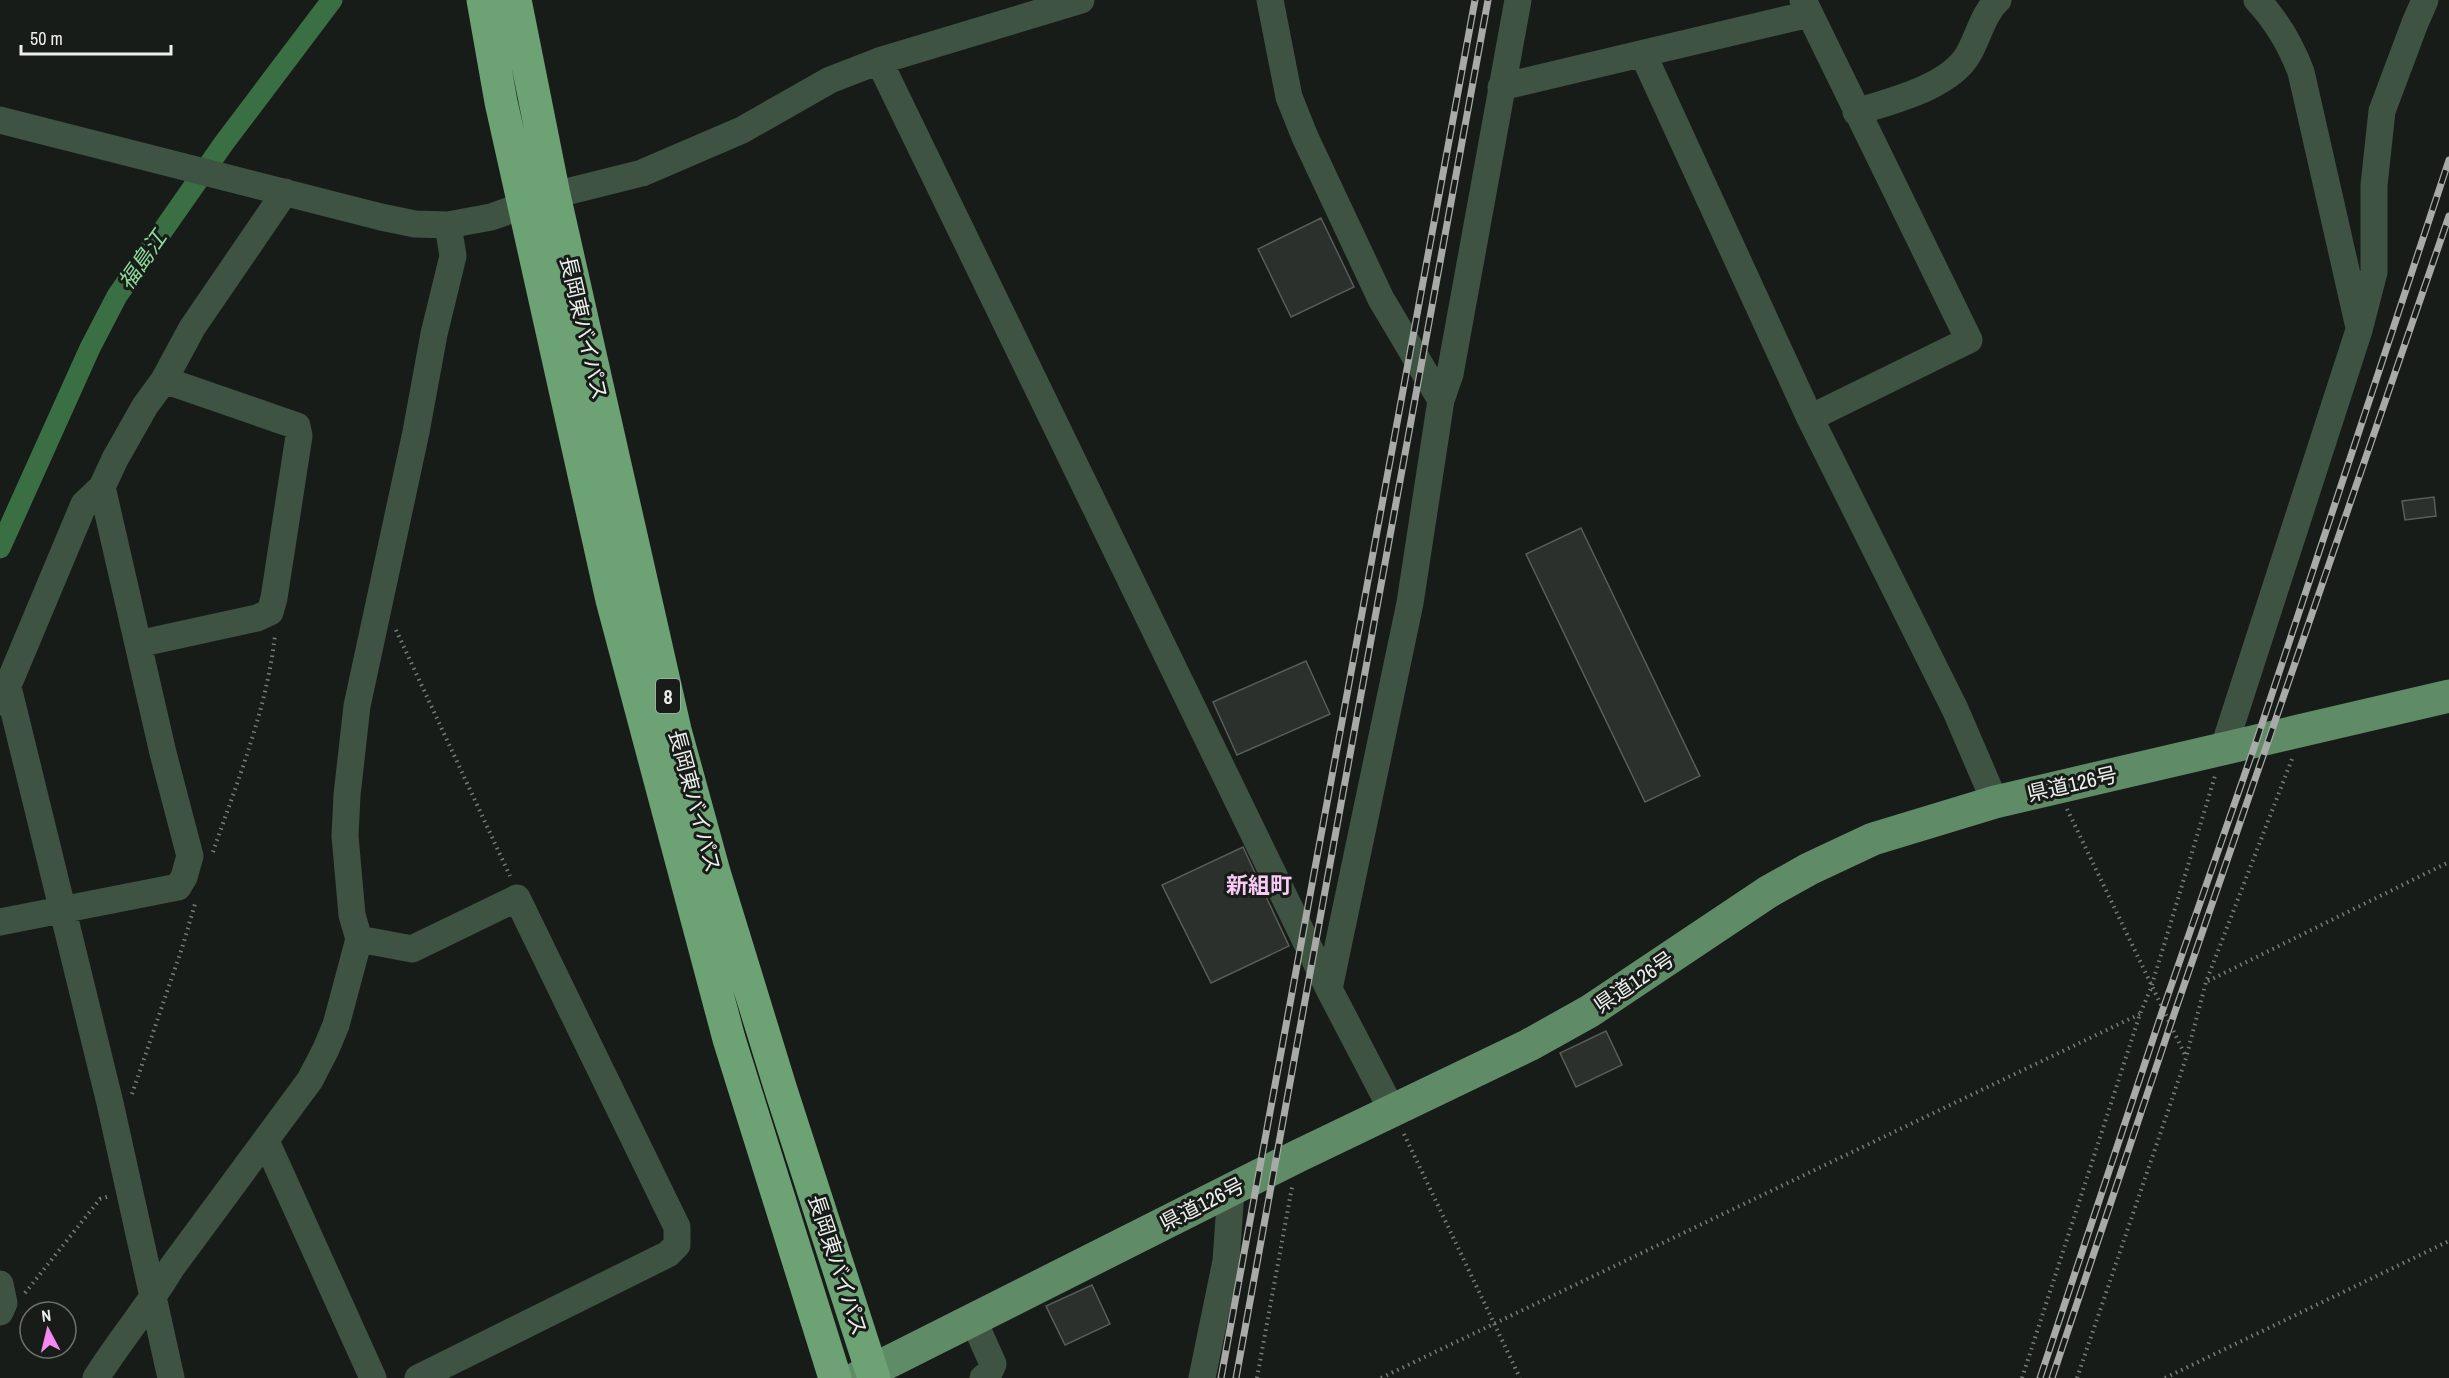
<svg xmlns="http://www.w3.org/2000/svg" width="2449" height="1378" viewBox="0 0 2449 1378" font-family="'Archivo Narrow','Noto Sans JP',sans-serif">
<rect width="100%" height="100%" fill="#181c19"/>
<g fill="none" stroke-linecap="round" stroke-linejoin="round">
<path stroke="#3a6f44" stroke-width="21" d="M0 548 90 348 117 296 224 143 332 0"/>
</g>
<path fill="#2b302c" stroke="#585d58" stroke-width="1.5" d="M1321 218 1354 287 1291 317 1258 249Z
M2434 497 2436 516 2405 520 2402 501Z
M1581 528 1700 776 1645 802 1526 554Z
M1306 661 1330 714 1237 755 1213 702Z
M1243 847 1289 946 1211 983 1162 885Z
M1606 1031 1622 1065 1576 1087 1560 1053Z
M1092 1285 1110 1324 1065 1345 1046 1306Z"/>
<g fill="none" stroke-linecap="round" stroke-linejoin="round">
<path stroke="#787c79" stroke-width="4" stroke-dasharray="1.5 4.5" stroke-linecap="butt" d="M396 630 510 876
M2067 809 2186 1057
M213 852C237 782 267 709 275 635
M2208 981 2449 862
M132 1094 182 948 195 904
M1404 1134 1520 1378
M25 1293 100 1199 110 1196
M1257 1378 1292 1187
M1381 1378 2140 1014
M2022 1378 2140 1014 2151 988 2215 776
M2077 1378 2186 1058 2206 982 2292 759
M2165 1378 2449 1241"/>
<path stroke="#3e5341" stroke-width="27" d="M1270 0 1289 97 1305 137 1381 299 1441 400
M1803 0 1969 340 1810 418
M2257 0C2276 20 2291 46 2301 72L2358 323
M1643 54 1810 418 1955 709 1995 802
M879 61 1329 989 1393 1112
M1501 87 1809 14
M1856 112C1891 101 1951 87 1969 53 1979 35 1983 14 1998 0
M0 120 381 217 415 224 448 225 491 217 554 195 642 173 742 130 830 80 879 61 1081 0
M138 644 257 618 270 612 274 598 299 436 297 426 164 380
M8 687 110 1103 171 1378
M1 702 84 504 102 487
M2223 750 2359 330 2374 272V185L2382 111 2415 23 2425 0
M0 922 178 887 184 877 190 856 163 753 102 487 115 459 145 406 164 380 192 328 285 192
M359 939 412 949 517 898 677 1227V1245L668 1254 418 1378
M1329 989 1410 603 1441 400 1450 374 1518 0
M266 1141 373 1378
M0 1284 4 1303 0 1312
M973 1319 993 1364 989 1373 983 1378
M96 1378C120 1340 149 1306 172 1267L310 1080 326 1049 336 1025 359 939 352 915 345 836 347 795 357 706 416 432 434 334 453 256 448 225
M1202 1378 1226 1261 1231 1190"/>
<path stroke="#5f8c66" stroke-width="33" d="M857 1378 1298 1156 1529 1045 1590 1011 1768 892 1809 869 1873 839 1995 802 2449 696"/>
<path stroke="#6ca274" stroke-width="33" d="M483 0 501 102 612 600 729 1039 835 1378
M515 0 554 195 675 730 714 872 781 1090 874 1378"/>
<g stroke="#a7aaa7" stroke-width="7">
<path id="rail" d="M1221 1378 1475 0
M1236 1378 1488 0
M2040 1378 2162 1012 2256 742 2449 160
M2052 1378 2170 1026 2449 216"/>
</g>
<use href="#rail" stroke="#181c19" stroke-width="4.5" stroke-dasharray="14" stroke-linecap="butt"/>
</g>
<g text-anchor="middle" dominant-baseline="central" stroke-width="6" stroke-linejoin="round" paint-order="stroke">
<rect fill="#181c19" stroke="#acb0ad" stroke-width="1.5" x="656" y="679" width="24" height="34" rx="4.5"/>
<g font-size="20" font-weight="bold" fill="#ecefec">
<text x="668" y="696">8</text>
</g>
<g font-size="21" fill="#ecefec" stroke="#181c19">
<text transform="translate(584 328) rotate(77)">長岡東バイパス</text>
<text transform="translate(2072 784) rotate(-13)">県道126号</text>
<text transform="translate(695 801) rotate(75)">長岡東バイパス</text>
<text transform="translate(1634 982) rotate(-34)">県道126号</text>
<text transform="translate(1202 1204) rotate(-27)">県道126号</text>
<text transform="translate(838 1265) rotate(72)">長岡東バイパス</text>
</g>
<g font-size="22" font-style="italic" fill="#8edb9a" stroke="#181c19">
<text transform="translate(142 260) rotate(-55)">福島江</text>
</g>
<g font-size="22" font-weight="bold" fill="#facaf7" stroke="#181c19">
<text x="1259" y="885">新組町</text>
</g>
</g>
<g transform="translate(48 1330) rotate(353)"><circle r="28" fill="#181c19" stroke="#6d706d" stroke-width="1.5"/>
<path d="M0-4.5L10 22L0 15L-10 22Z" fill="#f489f0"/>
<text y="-9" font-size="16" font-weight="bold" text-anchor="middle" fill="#ecefec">N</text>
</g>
<path d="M21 45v9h150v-9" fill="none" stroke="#ecefec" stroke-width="3"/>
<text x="30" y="45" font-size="18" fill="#ecefec" stroke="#181c19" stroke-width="4.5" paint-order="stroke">50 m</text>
</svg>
